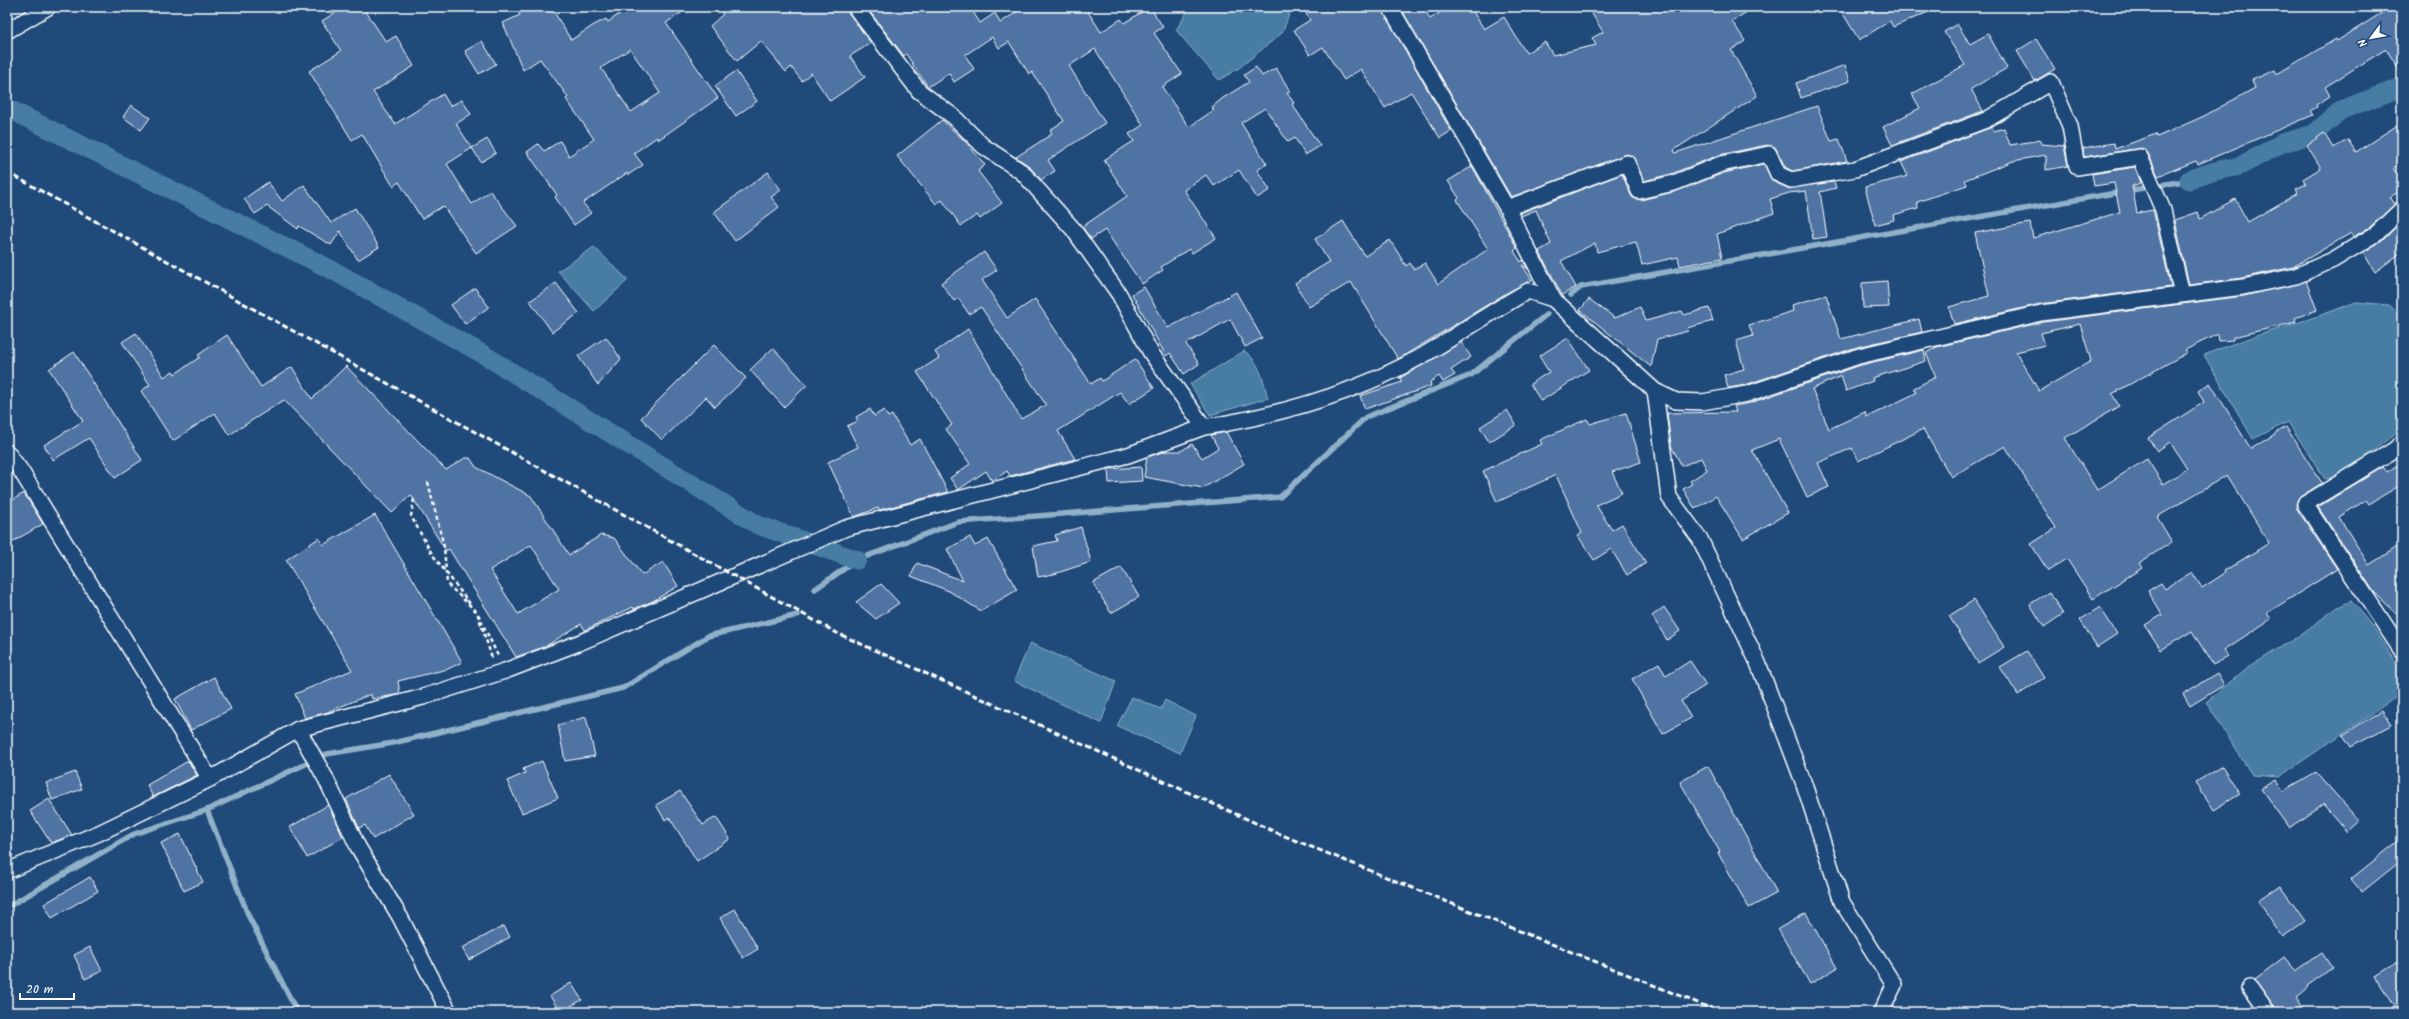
<svg xmlns="http://www.w3.org/2000/svg" width="2409" height="1019" viewBox="0 0 2409 1019" font-family="Kalam,sans-serif">
<rect width="100%" height="100%" fill="#1f4a7a"/>
<filter id="ink" filterUnits="userSpaceOnUse"><feTurbulence type="fractalNoise" baseFrequency=".025" numOctaves="2"/><feDisplacementMap in="SourceGraphic" scale="8" xChannelSelector="R" yChannelSelector="G"/><feConvolveMatrix kernelMatrix="1 2 1 2 8 2 1 2 1" color-interpolation-filters="sRGB"/></filter>
<g filter="url(#ink)">
<path fill="#467da3" stroke="#90b1c8" d="M1190 7H1292L1282 33 1239 68 1219 80 1176 30Z
M594 247 628 280 594 311 558 271Z
M2356 302 2389 305 2402 316V428C2384 441 2345 478 2325 479L2288 422 2253 439 2204 355C2254 334 2307 322 2356 302Z
M1244 351C1260 361 1263 380 1268 398L1210 415 1190 384Z
M2351 601 2376 631 2402 672V693L2279 777 2252 775 2206 702 2246 669 2297 637 2338 607Z
M1030 643 1116 681 1101 723 1014 681Z
M1132 697 1161 709 1165 700 1196 716 1180 753 1117 726Z"/>
<g fill="none" stroke-linecap="round" stroke-linejoin="round">
<path stroke="#90b1c8" stroke-width="5.5" d="M1571 295 1581 287 2189 180
M815 589 857 560 958 522 1280 497 1366 417 1471 375 1547 314
M207 810 327 754 393 743 623 688 708 636 798 615
M7 907 134 834 207 810 249 917 297 1012"/>
<path stroke="#467da3" stroke-width="19" d="M7 108 332 270 481 353 758 525 857 560
M2189 180 2215 171 2240 166 2282 143 2314 134 2341 110 2402 87"/>
</g>
<path fill="#4f73a2" stroke="#fff" fill-rule="evenodd" d="M344 7H363L386 42 396 36 414 66 373 92 395 124 443 94 450 106 462 100 471 114 456 124 472 148 447 164 472 204 490 191 517 226 476 253 443 206 422 219 399 182 393 186 362 134 352 140 309 71 341 51 322 21Z
M516 7H551L571 40 594 25 606 19 608 22 629 7H690L666 23 718 98 658 140 657 137 634 153 643 165 628 175 627 173 583 203 591 213 574 225 555 197 557 195 527 152 538 144 544 151 560 141 569 156 594 139 566 99 568 97 540 59 523 70 503 23 520 15ZM630 49 660 93 631 112 601 68Z
M717 7H846L848 12 871 43 850 56 865 77 830 101 811 73 802 81 791 67 786 72 761 41 737 61 710 26 723 14Z
M866 7H970L980 23 995 13 1000 23 1024 7H1085L1101 32 1121 19 1124 23 1150 7 1163 27 1154 33 1182 74 1162 87 1189 127 1214 110 1212 107 1223 98 1249 82 1244 75 1256 67 1262 76 1276 68 1290 91 1287 93 1294 103 1292 104 1320 146 1305 155 1295 138 1288 142 1265 108 1241 123 1267 164 1257 170 1270 190 1257 198 1239 170 1214 186 1206 175 1184 190 1216 238 1192 253 1189 249 1161 267 1163 270 1142 284 1105 230 1091 239 1082 227 1127 196 1104 160 1134 141 1129 134 1143 125 1095 49 1069 66 1105 123 1048 160 1055 171 1041 180 1029 166 1016 157 1052 134 1050 130 1064 121 1032 72 1029 74 1009 42 999 48 992 37 965 55 974 69 954 82 949 73 928 87 906 54 904 56Z
M1313 7H1381L1451 131 1440 138 1411 92 1385 108 1361 69 1344 80 1323 47 1310 55 1294 30 1310 20 1305 12Z
M1400 7H1423L1430 19 1449 7H1470L1484 29 1504 17 1526 53 1545 42 1553 55 1596 45 1592 38 1603 32 1588 7H1755L1732 21 1745 41 1731 50 1757 96 1674 150 1675 153 1817 106 1831 141 1839 139 1847 161 1792 171 1785 167 1775 147 1767 145 1719 155 1671 174 1644 181 1635 159 1628 154 1511 197Z
M1839 7H1940L1893 27 1890 21 1859 40Z
M2391 7H2402V74L2386 49 2325 87 2330 96 2316 105 2317 107 2310 111 2313 115 2198 164 2196 161 2158 176 2148 153 2142 148 2084 157 2083 148 2114 143 2115 149 2156 134 2157 137 2204 116 2255 88 2252 80 2275 70 2277 74 2336 39 2337 41Z
M1957 24 1970 44 1988 34 2007 68 1971 89 1983 111 1892 145 1883 127 1920 108 1912 94 1965 65 1944 32Z
M2036 39 2055 69 2035 81 2017 51Z
M482 41 496 64 479 74 465 51Z
M1845 65 1850 81 1801 98 1796 83Z
M736 71 757 101 736 116 715 86Z
M131 105 150 118 141 130 123 117Z
M942 120 965 141 985 165 978 171 1002 203 980 219 977 215 961 226 942 200 936 204 897 156Z
M2396 126 2402 135V163L2394 168 2402 180V190L2390 197 2395 204 2370 227 2353 237 2351 233 2293 267 2242 278 2189 285 2175 220 2198 212 2200 219 2235 199 2248 222 2298 193 2296 189 2306 184 2303 179 2321 168 2307 145 2324 133 2333 148 2348 140 2356 152Z
M1992 127 1994 131 2004 128 2010 145 2040 140 2041 144 2064 146 2068 166 2046 170V155L2013 161 1965 180 1967 185 1917 202 1918 208 1893 215 1894 220 1875 225 1865 187 1908 176 1901 162Z
M487 139 496 153 481 162 472 148Z
M1471 164 1517 248 1514 251 1521 262 1523 260 1528 269 1522 265 1532 280 1510 291 1398 359 1351 282 1309 307 1295 283 1329 262 1315 239 1343 221 1365 256 1390 240 1406 266 1410 263 1414 269 1425 263 1438 284 1488 249 1457 200 1459 198 1448 181 1471 167Z
M1764 164 1774 182 1788 188 1834 182 1836 188 1820 192 1827 237 1813 239 1806 191 1789 193 1770 199 1774 213 1717 234 1722 258 1680 266 1678 257 1642 265 1636 242 1597 252 1595 243 1561 261 1576 287 1562 295 1539 251 1551 244 1536 210 1521 216 1520 213 1622 174 1631 195 1633 198 1641 200 1677 191 1724 173Z
M2135 167 2141 183 2132 186 2137 213 2153 210 2171 287 2040 304 1954 324 1949 307 1989 296 1975 233 2030 223 2033 238 2120 212 2114 183 2094 186 2092 174Z
M768 172 781 190 771 197 779 207 735 241 714 212Z
M268 182 282 201 304 185 331 223 355 208 379 247 358 260 340 231 331 245 299 226 298 229 267 206 255 214 244 199Z
M2402 221V252L2375 272 2363 252 2382 241Z
M984 252 997 270 982 280 1007 318 1035 299 1091 384 1100 378 1102 381 1135 359 1154 388 1129 404 1120 392 1058 431 1075 459 1010 476 1007 471 992 481 986 471 958 490 950 478 970 464 946 429 952 425 917 372 939 358 935 352 968 329 1021 419 1046 405 981 307 969 314 958 298 954 301 941 283Z
M1887 281 1889 307 1863 308 1862 283Z
M2306 281 2317 310 2295 318 2296 322 2233 337V340L2219 341 2218 334 2185 350 2187 353 2112 394 2119 406 2065 438 2097 490 2147 459 2163 484 2187 469 2170 442 2157 451 2148 438 2204 402 2198 391 2210 383 2251 449 2286 427 2322 483 2300 497 2296 504 2297 509 2337 569 2267 613 2271 619 2224 650 2228 656 2213 665 2192 631 2161 650 2145 625 2162 615 2148 591 2161 583 2165 589 2192 572 2202 588 2225 573 2224 571 2269 543 2227 475 2157 517 2172 542 2139 563 2142 568 2093 599 2067 559 2048 571 2031 544 2056 528 2005 446 1951 477 1923 429 1858 461 1852 448 1818 463 1829 487 1807 497 1779 439 1752 450 1788 513 1743 539 1716 496 1695 509 1683 489 1692 484 1690 481 1707 470 1701 458 1682 466 1671 446 1667 413 1736 412 1734 406 1750 403 1861 365 1924 350 1926 361 1872 378 1873 381 1846 391 1841 376 1812 389 1829 429 1865 412 1867 417 1916 393 1914 388 1936 377 1926 353 1937 347 2043 322 2244 296ZM2080 324 2091 361 2039 391 2016 352 2045 345 2041 333Z
M556 283 579 313 552 332 530 301Z
M1144 287 1168 328 1236 292 1262 338 1245 347 1230 319 1186 344 1199 364 1184 374 1170 353 1166 356 1132 294Z
M475 288 489 307 465 324 451 305Z
M1826 295 1841 339 1919 319 1922 332 1857 347 1745 385 1728 388 1724 375 1744 369 1736 341 1753 336 1749 325 1793 311 1792 305Z
M1589 299 1615 318 1640 307 1646 321 1682 311 1684 315 1709 308 1713 321 1687 328 1688 331 1657 339 1651 367 1580 310Z
M136 333 164 377 173 371 175 374 200 357 198 355 227 335 261 387 292 367 312 399 346 366 446 470 465 458H470L476 467 531 496 569 555 601 535 614 538 642 575 663 562 678 586 653 601 634 609 633 607 585 630 581 624 546 646 516 657 449 549 446 551 411 495 392 513 284 400 229 435 215 413 173 441 141 391 150 385 122 342ZM531 545 559 589 518 614 490 570Z
M606 337 621 359 598 385 578 356Z
M1568 338 1589 370 1541 401 1530 384 1549 372 1539 356Z
M1461 342 1471 357 1451 370 1455 375 1443 382 1439 376 1430 382 1431 386 1365 409 1360 396 1402 382 1400 378Z
M714 345 746 378 715 407 706 397 662 440 641 418Z
M773 348 807 385 784 407 750 370Z
M74 352 142 460 115 478 89 438 53 460 44 445 83 421 49 369Z
M870 409 874 416 884 410 888 417 892 415 910 445 920 439 948 492 879 510 878 508 854 517 828 462 858 447 847 426 858 421 856 417Z
M1507 410 1516 425 1489 442 1480 427Z
M1626 413 1641 462 1612 472 1622 493 1596 505 1612 530 1622 524 1646 563 1627 575 1611 549 1594 560 1578 536 1582 533 1556 475 1497 502 1483 471 1542 444 1540 440 1587 419 1590 424Z
M1226 432 1244 464 1203 488 1144 477 1147 457 1166 451H1181L1192 444 1202 458 1218 448 1211 435Z
M2402 462V484L2369 504 2366 500 2339 517 2369 565 2402 544V619L2374 592 2318 507 2383 467 2387 472Z
M1141 467 1142 481 1109 483 1108 469Z
M24 493 43 524 7 545V503Z
M375 515 462 662 448 669 398 681 400 694 372 699 371 694 325 713 305 718 295 694 352 670 286 560 319 538 323 545Z
M1081 527 1091 562 1054 574 1038 577 1033 546 1057 541 1055 535Z
M970 537 975 546 988 539 1017 590 981 611 949 591 911 576 917 563 963 581 947 549Z
M1121 567 1139 597 1111 613 1093 583Z
M881 584 899 603 876 619 856 602Z
M2049 592 2063 614 2044 627 2030 604Z
M1974 600 2004 647 1978 663 1949 616Z
M1664 607 1680 631 1667 640 1652 616Z
M2100 607 2117 634 2097 647 2080 620Z
M2027 651 2044 678 2018 695 2000 667Z
M1690 661 1706 685 1681 701 1691 718 1663 734 1632 679 1659 663 1666 676Z
M2217 673 2224 685 2190 706 2183 694Z
M214 677 231 709 191 730 175 699Z
M2382 710 2392 725 2351 747 2343 735Z
M586 717 595 756 565 761 558 725Z
M188 761 197 775 153 797 147 785Z
M542 761 558 798 522 813 507 781 525 773 523 769Z
M1708 766 1777 893 1749 908 1718 853 1720 852 1680 782Z
M2222 766 2240 794 2214 810 2196 782Z
M75 772 82 789 52 800 46 783Z
M2316 772 2359 821 2347 832 2323 804 2289 828 2261 789 2276 780 2283 791Z
M389 774 414 814 373 839 365 825 359 828 346 799Z
M680 791 703 825 716 817 730 839 697 861 669 817 665 820 656 805Z
M49 799 72 835 51 843 30 811Z
M328 805 343 837 307 858 290 827Z
M180 834 203 882 184 891 161 843Z
M2402 838V860L2362 892 2351 879Z
M90 877 98 891 52 918 44 904Z
M2280 886 2305 921 2283 937 2258 901Z
M735 909 758 949 743 958 720 918Z
M1806 913 1837 968 1810 984 1778 929Z
M504 926 510 937 469 960 462 948Z
M90 947 102 971 85 979 74 955Z
M2322 953 2332 968 2307 986 2308 987 2296 997 2306 1012H2276L2254 980 2284 957 2296 971Z
M2402 959V1012H2398L2375 976Z
M571 983 582 1000 560 1012 550 996Z"/>
<g fill="none" stroke-linecap="round" stroke-linejoin="round">
<g stroke="#fff" stroke-width="18">
<path id="minor" d="M855 7 919 91 954 117 983 146 1022 172 1073 229 1119 294 1151 353 1204 427C1280 415 1354 394 1422 356 1458 335 1492 311 1528 291L1553 299 1507 208 1390 7
M7 31 48 7
M1507 208 1627 163 1639 191 1674 183 1721 164 1769 154 1778 174 1791 180 1855 169 1986 120 2051 82 2070 126 2077 167 2140 157 2163 210 2182 295
M1553 299 1655 391 1676 401 1702 402 1747 394 1859 356 2041 313 2243 287 2296 276 2333 260 2376 234 2402 209
M1655 391 1669 497 1700 539 1758 663 1804 784 1842 902 1894 985 1881 1012
M2402 443 2394 450 2305 504 2402 651
M7 452 21 471 210 779
M298 729 326 779 358 847 400 917 449 1012
M7 871 99 833 210 779 298 729 423 697 505 671 581 642 846 528 1128 455 1204 427
M2250 988 2267 1012"/>
</g>
<path stroke="#fff" stroke-width="2.5" stroke-dasharray="4 3" stroke-linecap="butt" d="M428 482 444 547 447 584 477 612 492 658
M414 499 411 516 432 554 471 605
M478 614 498 656"/>
<use href="#minor" stroke="#1f4a7a" stroke-width="15"/>
<path stroke="#fff" stroke-width="3" stroke-dasharray="6 3" stroke-linecap="butt" d="M7 172 837 633 1282 835 1720 1012"/>
</g>
</g>
<rect width="2409" height="1019" fill="none" stroke="#1f4a7a" stroke-width="24"/>
<rect x="12" y="12" width="2385" height="995" fill="none" stroke="#fff" stroke-width="1.5" filter="url(#ink)"/>
<g transform="translate(2371 38) rotate(238)" stroke="#1f4a7a" stroke-width="3" paint-order="stroke">
<path d="M0-3L7 15L0 10L-7 15Z" fill="#ffffff"/>
<text y="-6" font-size="11" font-weight="bold" text-anchor="middle" fill="#ffffff">N</text>
</g>
<path d="M20 993v6h54v-6" fill="none" stroke="#ffffff" stroke-width="2"/>
<text x="26" y="993" font-size="12" fill="#ffffff" stroke="#1f4a7a" stroke-width="3" paint-order="stroke">20 m</text>
</svg>
